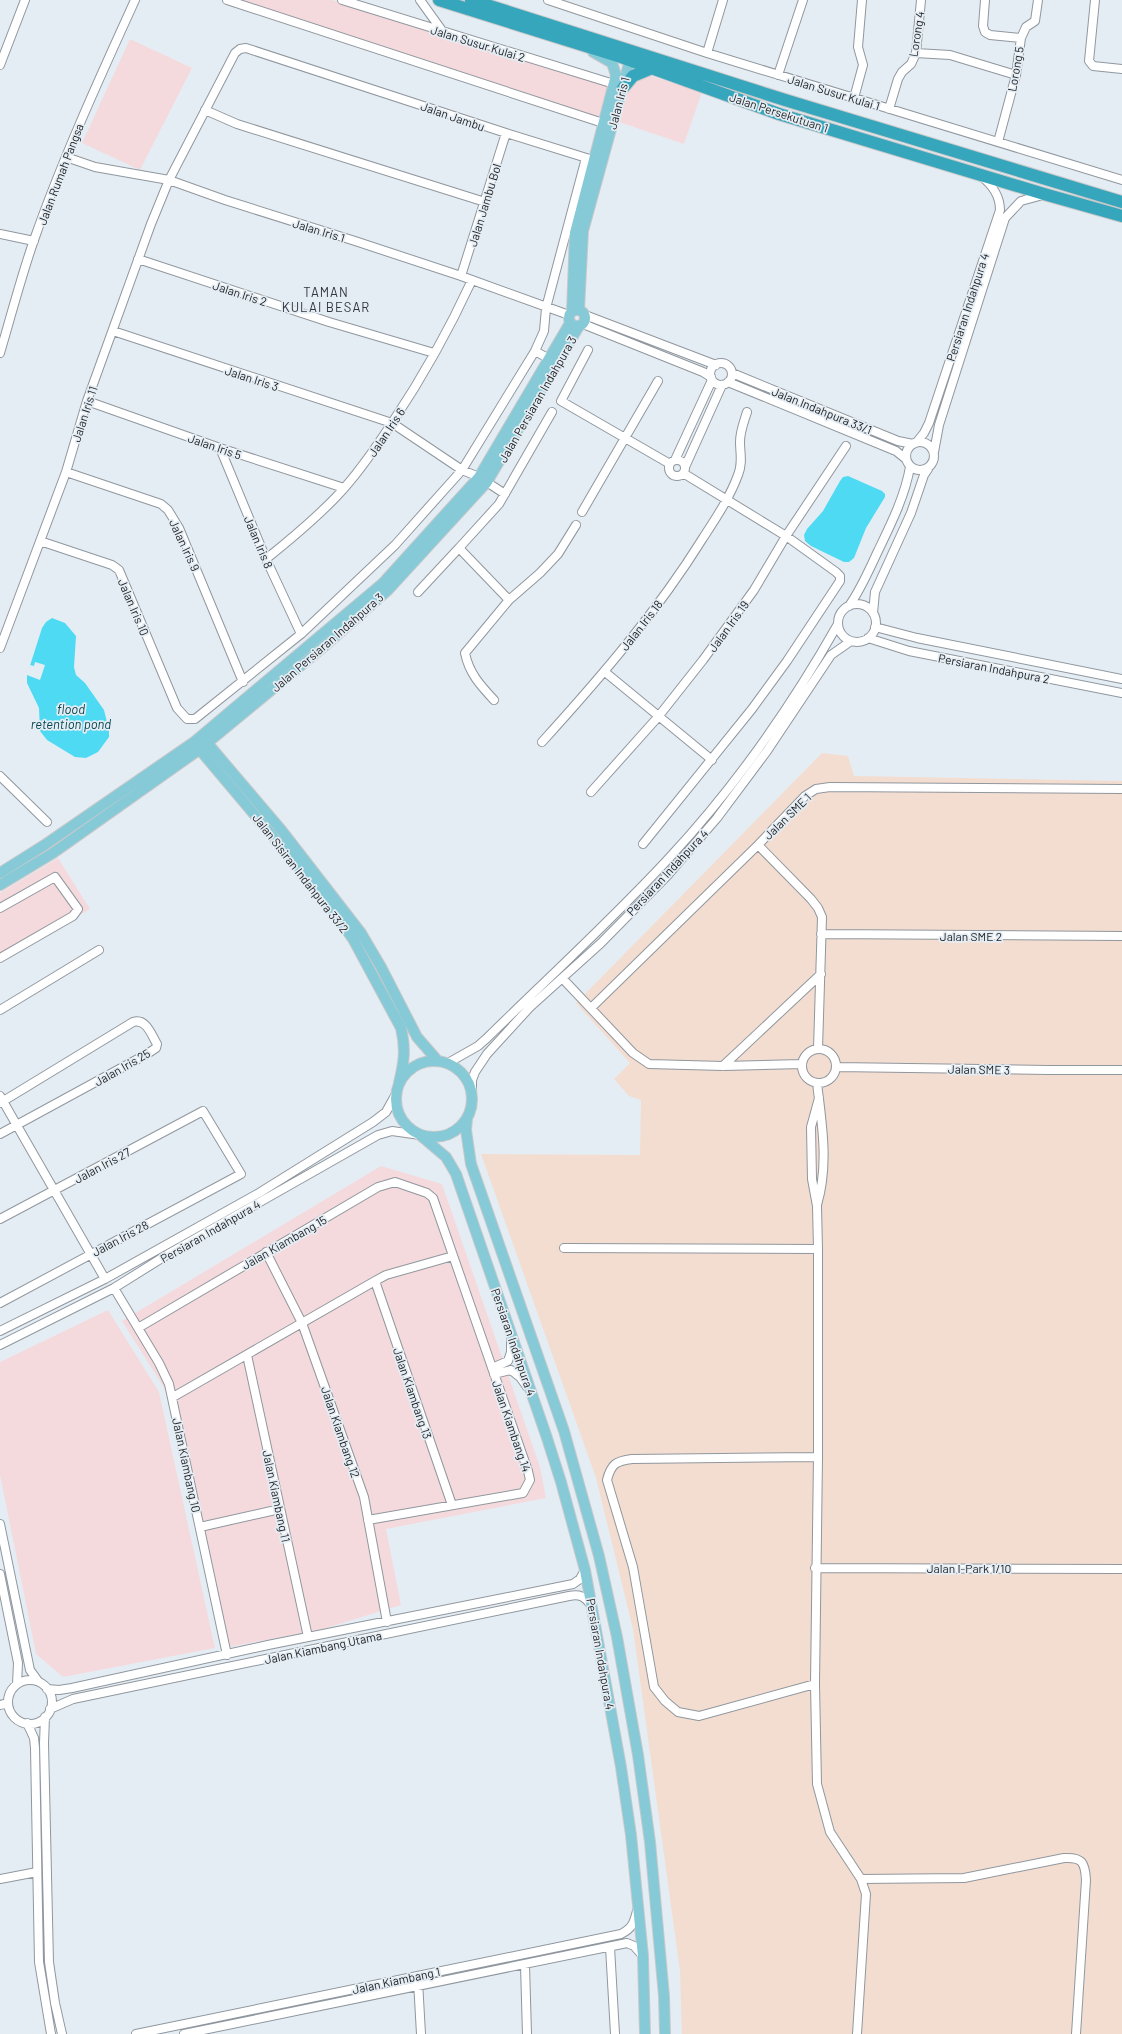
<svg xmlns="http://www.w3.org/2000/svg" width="1122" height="2034" viewBox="0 0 1122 2034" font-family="Barlow,sans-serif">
<rect width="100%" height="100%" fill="#e5edf4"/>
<path fill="#f5dadd" d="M232 0H332L608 86 600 119Z
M130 39 192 68 140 170 82 143Z
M647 75 702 92 684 144 619 122 631 80Z
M58 858 90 909 0 962V893Z
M381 1166 442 1184 540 1467 546 1498 386 1529 401 1605 323 1629 224 1648 166 1391 122 1321Z
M108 1310 159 1392 215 1648 63 1677 36 1654 0 1475V1362Z"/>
<path fill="#f3ddd0" d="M822 753 848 756 854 776 1122 781V2034H682L680 1971 633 1629 596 1478 481 1154 640 1155 641 1100 629 1096 614 1079 630 1063 576 1003Z"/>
<path fill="#4edaf3" d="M848 476 882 491 885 494V497L866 528 854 558 849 562H844L811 546 805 541 804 535 807 529 823 511 840 481 843 477Z
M52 618 65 623 76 636 74 667 76 675 85 683 104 710 109 730V737L98 752 86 758 75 757 47 740 40 731 39 708 27 683V675L42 628 46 622Z"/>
<path fill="#e5edf4" d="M35 662 45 665 40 680 27 675V668H29L30 665 34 666Z"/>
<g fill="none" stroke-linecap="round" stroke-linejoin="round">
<g stroke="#90979e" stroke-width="10">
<path id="minor" d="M227 0 603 123
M342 0 614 84
M420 0 443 32
M548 0 707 53 1122 180
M985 0 983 26 985 32 990 35 1021 38
M1095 0 1089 61 1093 66 1122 69
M707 53 723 0
M916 53 950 55 1016 75
M0 65 25 0
M778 75 803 0
M854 98 863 65 858 47 862 0
M889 109 898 79 902 72 911 64 916 53 921 0
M205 110 237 124 485 202
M998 142 1016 75 1021 38 1026 27 1035 21 1038 0
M66 157 95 167 169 180 225 200 355 241 461 276 569 315
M0 234 34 241
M138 259 329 322 434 353
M461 276 506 133
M585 315 716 365
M583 324 703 372 711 377
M113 331 392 423 462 470 479 477 505 494
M588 350 561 401 670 464
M535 351 553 361
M0 353C11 316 21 277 34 240 63 158 99 79 135 0
M710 374a11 11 0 1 1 22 0a11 11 0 1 1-22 0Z
M732 373 898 441 913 444
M728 382 896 451 906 459
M87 401 220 448 344 488
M906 456a14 14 0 1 1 28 0a14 14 0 1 1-28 0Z
M916 443 924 433 929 423 1000 210C1000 195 992 185 981 176
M220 448 266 559 301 634
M934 452 939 425 1005 218 1021 201 1043 195
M675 460 712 380
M669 468a8 8 0 1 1 16 0a8 8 0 1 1-16 0Z
M685 467 722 385
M66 472 161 504 168 510 179 528 243 682
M582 512 658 381
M40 541 112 565 119 570 177 708 187 719H195L301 634 395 545 462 470 535 351 544 331 546 308 586 158
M266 559C291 539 315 519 337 496 358 474 375 449 392 423 422 378 449 330 472 280
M418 592 459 548
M509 600 459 548 499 504 552 412
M838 623a19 19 0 1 1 38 0a19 19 0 1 1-38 0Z
M849 606C861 589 869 570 878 551 891 524 905 496 910 467
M873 613 875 592 911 513 924 475 928 469
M875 627 917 638 1122 679
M868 638 909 651 1122 693
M0 648 66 472 87 401 151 224 169 180 235 53 240 49 246 48 506 133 593 160
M605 672 712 760
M494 700C480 685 469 673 465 653L509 600 540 573 558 554 576 525
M542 742C600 678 657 612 703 538 716 518 730 497 738 475 743 463 740 453 740 442 740 431 744 422 747 412
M0 776 47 822
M591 792 658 717 703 660 754 590 786 536 846 446
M643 844 752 709 787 661 840 581V576L836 572 786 536 683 473
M758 845 811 899 818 908 822 917 818 1049
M0 908 55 877 78 909 73 916 0 958
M821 934 1122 936
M563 979 633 1053 649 1064 723 1066 802 1064
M591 1008 758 845 805 796 816 789 830 787 1122 789
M0 1010 99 950
M802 1066a17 17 0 1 1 34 0a17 17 0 1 1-34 0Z
M448 1063 478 1046 487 1038C548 978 612 920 670 857 735 787 791 707 838 624
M723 1066 821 974
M836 1067 1048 1070H1122
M817 1083C822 1125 829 1164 817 1205
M472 1091V1080L475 1072 487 1054 530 1007 601 943 667 876 717 818 767 751 831 655 851 641
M0 1096 105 1279
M819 1098 811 1127 812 1179 817 1206 818 1249V1457L815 1684 817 1784 830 1832 861 1879 964 1878 1064 1858C1082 1857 1085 1862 1086 1880L1076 2034
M0 1103 133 1022C146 1018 151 1034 157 1044L156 1048 147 1054 0 1134
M0 1219 203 1111 241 1174 0 1303
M564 1248 818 1249
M266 1252 302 1323 364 1497 387 1622
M375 1281 452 1505
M114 1288 159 1363 169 1384 227 1655
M138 1328 378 1187 395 1182 427 1193 433 1198 528 1471 530 1480 523 1493 368 1520
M0 1331 105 1279 259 1193 373 1122 386 1112 396 1094
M0 1345 114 1288 170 1253 378 1135 392 1131 420 1135
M247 1355 308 1637
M492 1368 508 1361 511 1352V1340
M494 1374 511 1370 520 1377 527 1387
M173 1397 375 1281 386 1275 453 1256
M0 1524 30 1670 38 1681
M200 1527 280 1509
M815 1568 1122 1569
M0 1574 18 1663 17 1684
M8 1702a22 22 0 1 1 44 0a22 22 0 1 1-44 0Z
M815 1684 699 1716 678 1712 665 1701 654 1687 633 1567 607 1480C611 1464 616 1461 632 1459L818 1457
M47 1689 59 1690 72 1688 268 1645 573 1584 580 1579 585 1570
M0 1705 8 1703
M50 1709 73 1699 569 1596C580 1594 584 1596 591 1605
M45 1717 44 1743 49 1962 55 2003 62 2034
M27 1723 34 1738 35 1748 39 1962 51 2034
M0 1879 37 1872
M610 1947 615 2034
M525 1965 527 2034
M418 1981 421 2034
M136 2034 621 1934C633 1928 634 1922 637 1911
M184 2034 627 1943 634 1946 643 1956
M857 2034 866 1894 861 1879"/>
</g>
<g stroke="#c9c9ca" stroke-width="12">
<path id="major" d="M569 318a8 8 0 1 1 16 0a8 8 0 1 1-16 0Z
M579 310 583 231 630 60
M572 311 575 233 616 75 612 63 593 52
M203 738 282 831 361 933 381 967 417 1037 437 1060
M195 744 322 895 353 939 401 1028C406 1050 404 1062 399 1083
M0 873 46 844 194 742 383 583 479 477 570 323
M0 885 53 853 200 749 321 649 388 590 487 482 579 326
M396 1099a38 38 0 1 1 76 0a38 38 0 1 1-76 0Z
M467 1119 466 1130 471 1164 564 1431 599 1556 617 1637 638 1755 650 1842 664 1996 665 2034
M420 1135 446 1157 456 1174 547 1438 561 1482 585 1570 621 1767 631 1835 643 1956 645 2034"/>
</g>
<g stroke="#c9c9ca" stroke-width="14">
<path id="highway" d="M439 0 621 57 779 114 1044 194 1122 216
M471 0 785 100 1122 202
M623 88 633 76 652 68"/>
</g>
<use href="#minor" stroke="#fff" stroke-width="8"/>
<use href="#major" stroke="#86cad7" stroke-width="10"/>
<use href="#highway" stroke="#35a6bc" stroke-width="12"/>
</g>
<g text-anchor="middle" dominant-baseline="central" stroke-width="3.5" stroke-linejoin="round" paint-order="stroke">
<g font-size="12" fill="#1d2023" stroke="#e5edf4">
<text transform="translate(916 34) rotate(-81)">Lorong 4</text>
<text transform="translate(478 43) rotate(17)">Jalan Susur Kulai 2</text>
<text transform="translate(1015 69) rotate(-80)">Lorong 5</text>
<text transform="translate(834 92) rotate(17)">Jalan Susur Kulai 1</text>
<text transform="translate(618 103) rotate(-75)">Jalan Iris 1</text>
<text transform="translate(779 112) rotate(18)">Jalan Persekutuan 1</text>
<text transform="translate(453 116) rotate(19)">Jalan Jambu</text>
<text transform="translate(60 174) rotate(-69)">Jalan Rumah Pangsa</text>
<text transform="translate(484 205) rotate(-73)">Jalan Jambu Bol</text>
<text transform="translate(319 230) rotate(17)">Jalan Iris 1</text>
<text transform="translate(240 293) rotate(18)">Jalan Iris 2</text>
<text transform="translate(967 307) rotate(-72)">Persiaran Indahpura 4</text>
<text transform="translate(252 378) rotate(18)">Jalan Iris 3</text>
<text transform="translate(537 399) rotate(-60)">Jalan Persiaran Indahpura 3</text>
<text transform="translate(822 410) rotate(22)">Jalan Indahpura 33/1</text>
<text transform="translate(84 414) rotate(-72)">Jalan Iris 11</text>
<text transform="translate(386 432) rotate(-56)">Jalan Iris 6</text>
<text transform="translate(215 446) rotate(19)">Jalan Iris 5</text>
<text transform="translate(259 542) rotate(67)">Jalan Iris 8</text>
<text transform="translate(185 545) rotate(65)">Jalan Iris 9</text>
<text transform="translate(134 607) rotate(67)">Jalan Iris 10</text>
<text transform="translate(641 625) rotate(-52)">Jalan Iris 18</text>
<text transform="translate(728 626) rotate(-54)">Jalan Iris 19</text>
<text transform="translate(327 642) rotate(-41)">Jalan Persiaran Indahpura 3</text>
<text transform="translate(994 668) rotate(11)">Persiaran Indahpura 2</text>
<text transform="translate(787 816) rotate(-44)">Jalan SME 1</text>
<text transform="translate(667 872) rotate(-47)">Persiaran Indahpura 4</text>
<text transform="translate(301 873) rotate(52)">Jalan Sisiran Indahpura 33/2</text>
<text x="971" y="936">Jalan SME 2</text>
<text transform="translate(122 1067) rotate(-30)">Jalan Iris 25</text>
<text transform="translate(979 1069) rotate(1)">Jalan SME 3</text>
<text transform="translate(102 1165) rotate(-28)">Jalan Iris 27</text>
<text transform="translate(210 1231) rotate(-30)">Persiaran Indahpura 4</text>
<text transform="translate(120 1238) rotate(-28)">Jalan Iris 28</text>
<text transform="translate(284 1242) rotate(-30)">Jalan Kiambang 15</text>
<text transform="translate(514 1342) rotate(71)">Persiaran Indahpura 4</text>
<text transform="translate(413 1393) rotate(71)">Jalan Kiambang 13</text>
<text transform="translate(512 1426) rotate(71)">Jalan Kiambang 14</text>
<text transform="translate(341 1432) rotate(71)">Jalan Kiambang 12</text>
<text transform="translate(187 1465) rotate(78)">Jalan Kiambang 10</text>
<text transform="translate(277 1496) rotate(78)">Jalan Kiambang 11</text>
<text x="969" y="1568">Jalan I-Park 1/10</text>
<text transform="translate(323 1647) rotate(-12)">Jalan Kiambang Utama</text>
<text transform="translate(601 1654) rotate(80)">Persiaran Indahpura 4</text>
<text transform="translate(396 1980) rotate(-12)">Jalan Kiambang 1</text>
</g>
<g font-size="13" letter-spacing="1" fill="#2f353b" stroke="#e5edf4">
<text x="326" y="292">TAMAN<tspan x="326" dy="15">KULAI BESAR</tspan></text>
</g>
<g font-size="13" font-style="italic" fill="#044550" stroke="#e5edf4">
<text x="71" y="709">flood<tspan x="71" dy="15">retention pond</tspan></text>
</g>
</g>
</svg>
